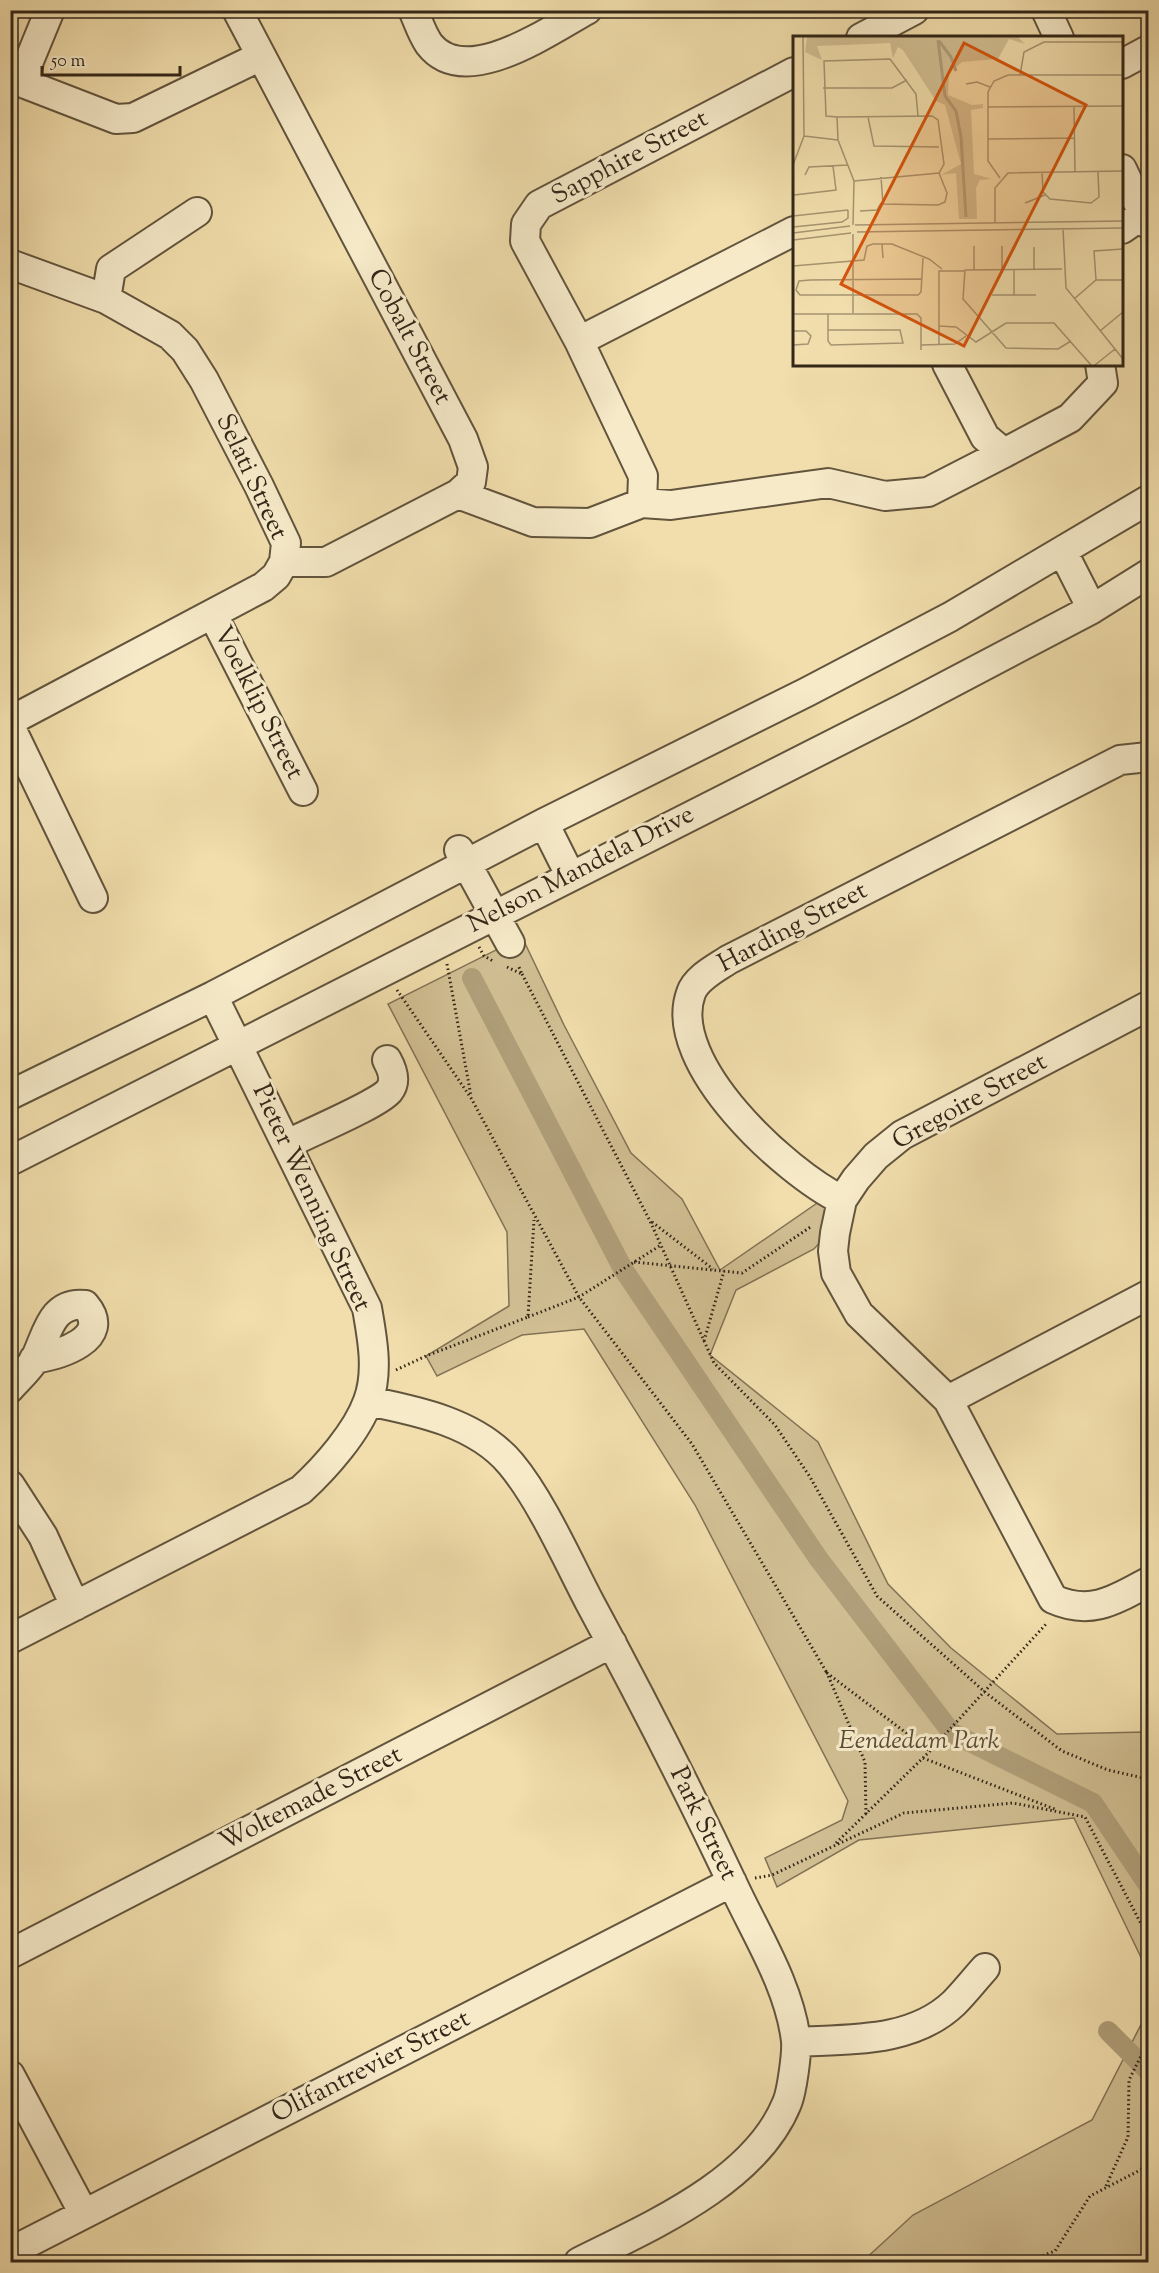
<svg xmlns="http://www.w3.org/2000/svg" width="1159" height="2273" viewBox="0 0 1159 2273" font-family="'Sorts Mill Goudy',serif">
<rect width="100%" height="100%" fill="#f1deac"/>
<filter id="stains"><feTurbulence type="fractalNoise" baseFrequency=".00333" numOctaves="4"/><feColorMatrix values="0 0 0 0 .2 0 0 0 0 .09 0 0 0 0 .02 0 0 0 .5 -.17"/></filter>
<radialGradient id="worn" r=".72"><stop offset=".6" stop-color="#630" stop-opacity="0"/><stop offset="1" stop-color="#630" stop-opacity=".3"/></radialGradient>
<path fill="#d1bf93" stroke="#827256" stroke-width="1.5" d="M522 937 564 1025 631 1153 682 1199 720 1270 826 1197 842 1218 814 1249 736 1290 710 1355 818 1442 888 1584 951 1648 1057 1734 1145 1732 1148 1735V1972L1074 1818 859 1840 777 1887 765 1858 842 1820 848 1801 695 1505 584 1329 522 1335 437 1376 426 1356 509 1306 507 1232 388 1004Z
M1148 2011V2262H862L913 2215 1092 2120Z"/>
<g fill="none" stroke-linecap="round" stroke-linejoin="round">
<path stroke="#b09f7a" stroke-width="20" d="M472 978 623 1269 818 1558 952 1733 1093 1803 1148 1885
M1108 2031 1148 2071"/>
<g stroke="#62543d" stroke-width="32">
<path id="minor" d="M237 10 463 439 473 467 471 482 458 494 326 562H284
M413 10C418 21 422 34 429 44 465 91 550 30 587 10
M1046 10 1059 38
M861 38 914 10
M1122 64 1148 50
M10 78 116 119 133 118 261 56
M25 84 29 61 50 10
M1122 169 1148 224
M1122 229 1148 211
M10 264 106 299 170 335 185 350 204 380 259 486 286 543 284 562 276 576 263 587 10 721
M106 299 111 269 197 212
M579 341 794 231
M947 364 985 437 1004 453 1070 418 1103 383 1100 364
M458 494 533 522 590 523 642 503 671 505 828 483 885 496 928 492 1004 453
M642 503 643 476 579 341 525 241 526 224 539 205 794 72
M1063 552 1092 609
M213 615 303 791
M10 726 93 898
M544 823 570 875
M459 850 510 943
M1148 1006 902 1135 876 1156 856 1179 842 1200 835 1233 833 1251 836 1273 859 1314 948 1400 1053 1599C1091 1616 1115 1600 1148 1582
M10 1095 213 996 544 823 807 692 950 617 1148 500
M288 1144C308 1133 377 1105 389 1091 397 1081 392 1069 387 1060
M10 1161 904 708 1092 609 1148 574
M842 1200C786 1173 665 1063 691 993 696 978 716 968 728 960L1120 760 1148 757
M10 1388C18 1379 29 1369 35 1359 47 1335 51 1301 85 1305 114 1339 59 1355 34 1359
M948 1400 1148 1295
M368 1401C418 1411 477 1423 511 1464 541 1500 568 1561 590 1603 642 1699 691 1795 737 1893 759 1939 790 1989 796 2041 797 2053 792 2091 787 2103 755 2182 651 2226 579 2262
M10 1485 43 1536 75 1606
M10 1639 301 1490C325 1468 357 1432 368 1401 379 1372 372 1337 367 1308L213 996
M10 1954 612 1643
M796 2042C850 2039 912 2043 954 2003 965 1992 975 1979 985 1968
M10 2075 84 2214
M10 2252 732 1882"/>
</g>
<path stroke="#322618" stroke-width="3" stroke-dasharray="1.5 3" stroke-linecap="butt" d="M479 947 484 956 493 961
M447 964 471 1096
M507 967 522 974 518 965
M522 974 650 1221 714 1363 775 1425 810 1477 877 1596 986 1693 1062 1751 1108 1770 1148 1779
M397 990 471 1098 579 1297 692 1444 827 1673
M652 1222 713 1269
M634 1262 742 1273 812 1226
M528 1317 579 1297 661 1245
M704 1341 724 1271
M396 1370 426 1356 528 1317 534 1220
M923 1758 1057 1810
M866 1814 865 1762 827 1673 930 1751
M836 1843 930 1751 1047 1623
M755 1878 772 1875 904 1813 1013 1803 1085 1817 1148 1937
M1106 2186 1128 2137 1129 2080 1148 2042
M1026 2262 1055 2251 1090 2196 1148 2166
M1132 2262 1148 2255"/>
<use href="#minor" stroke="#f6eac9" stroke-width="28"/>
</g>
<g text-anchor="middle" dominant-baseline="central" stroke-width="6" stroke-linejoin="round" paint-order="stroke">
<g font-size="26" fill="#322618" stroke="#f6eac9">
<text transform="translate(630 158) rotate(-28)">Sapphire Street</text>
<text transform="translate(409 337) rotate(62)">Cobalt Street</text>
<text transform="translate(251 477) rotate(65)">Selati Street</text>
<text transform="translate(258 703) rotate(63)">Voelklip Street</text>
<text transform="translate(581 870) rotate(-27)">Nelson Mandela Drive</text>
<text transform="translate(793 928) rotate(-28)">Harding Street</text>
<text transform="translate(970 1102) rotate(-29)">Gregoire Street</text>
<text transform="translate(311 1198) rotate(65)">Pieter Wenning Street</text>
<text transform="translate(311 1799) rotate(-27)">Woltemade Street</text>
<text transform="translate(703 1824) rotate(64)">Park Street</text>
<text transform="translate(371 2067) rotate(-27)">Olifantrevier Street</text>
</g>
<g font-size="26" font-style="italic" fill="#5a4c37" stroke="#f6eac9">
<text x="919" y="1741">Eendedam Park</text>
</g>
</g>
<g transform="translate(793 36)">
<rect width="330" height="330" fill="#f1deac"/>
<path d="M14 1H225L232 8 216 3 205 23 169 26 156 37 155 59 179 69 190 68V72L178 74 181 138 199 143 187 144 183 152 184 183H166L163 137 148 139 168 128 152 69 143 65 110 14 105 11 100 22 97 7 24 10 29 24 12 16Z" fill="#d1bf93"/>
<path fill="none" stroke="#b09f7a" stroke-width="3" d="M145 4 152 60 163 75 168 101 173 181M146 5 158 21 163 35"/>
<path fill="none" stroke="#a59471" stroke-width="1.5" d="M227 39 231 16 251 6H330M173 48 184 46 197 51M30 52H99L114 44M195 71 330 70M281 71 282 136M44 81 45 104 61 145 60 189M75 81 81 110 146 111M11 100 45 104M195 103 282 102M0 129 11 100 10 1M249 136 250 156 257 163 298 167 306 161 305 136M12 139 16 131 55 129M88 141 90 168 145 169 152 166 154 157 146 137M207 142 195 125V56L201 45 215 39H330M61 145 146 137 151 128 145 84 139 80 44 81 33 80 31 25 97 23 123 58 125 80M1 159 43 154 40 130M240 164 232 167 252 159M67 175 84 174 88 167M0 180 55 174M202 187V152L215 137 330 135M62 189 330 185M0 191 49 186 55 182V174M270 192 273 252 330 323M64 196 330 192M0 197 57 190M0 204 58 197M89 208H99L136 223 149 233M241 211V233M0 230 71 224 74 210 80 208H89L90 222M209 233V210M269 233 172 234 170 263 213 312 265 313 278 305M181 234V210M128 243 17 244 6 245 3 254 7 259H125L128 256 130 222M303 244 301 215 330 213M199 259H243M221 259V233M281 263 303 244H330M60 277V198M0 278H124L128 282V314M35 278V305L38 309 110 307 107 294H35M146 290 163 291 183 306 213 287H261L298 329M0 295H13L18 300 15 308 0 309M307 295 330 276M146 308V235H171M128 309 162 308 173 300M302 329 322 313"/>
<path fill="#d6540d" fill-opacity="0.15" stroke="#d6540d" stroke-width="3" d="M171 7 293 69 171 310 48 248Z"/>
<rect width="330" height="330" fill="none" stroke="#322618" stroke-width="3"/>
</g>
<rect width="1159" height="2273" fill="none" stroke="#f1deac" stroke-width="36"/>
<rect x="12" y="12" width="1135" height="2249" fill="none" stroke="#322618" stroke-width="3"/>
<rect x="18" y="18" width="1123" height="2237" fill="none" stroke="#322618" stroke-width="1.5"/>
<path d="M42 66v9h138v-9" fill="none" stroke="#322618" stroke-width="3"/>
<text x="51" y="66" font-size="18" fill="#322618" stroke="#f6eac9" stroke-width="4.5" paint-order="stroke">50 m</text>
<rect width="100%" height="100%" filter="url(#stains)"/>
<rect width="100%" height="100%" fill="url(#worn)"/>
</svg>
